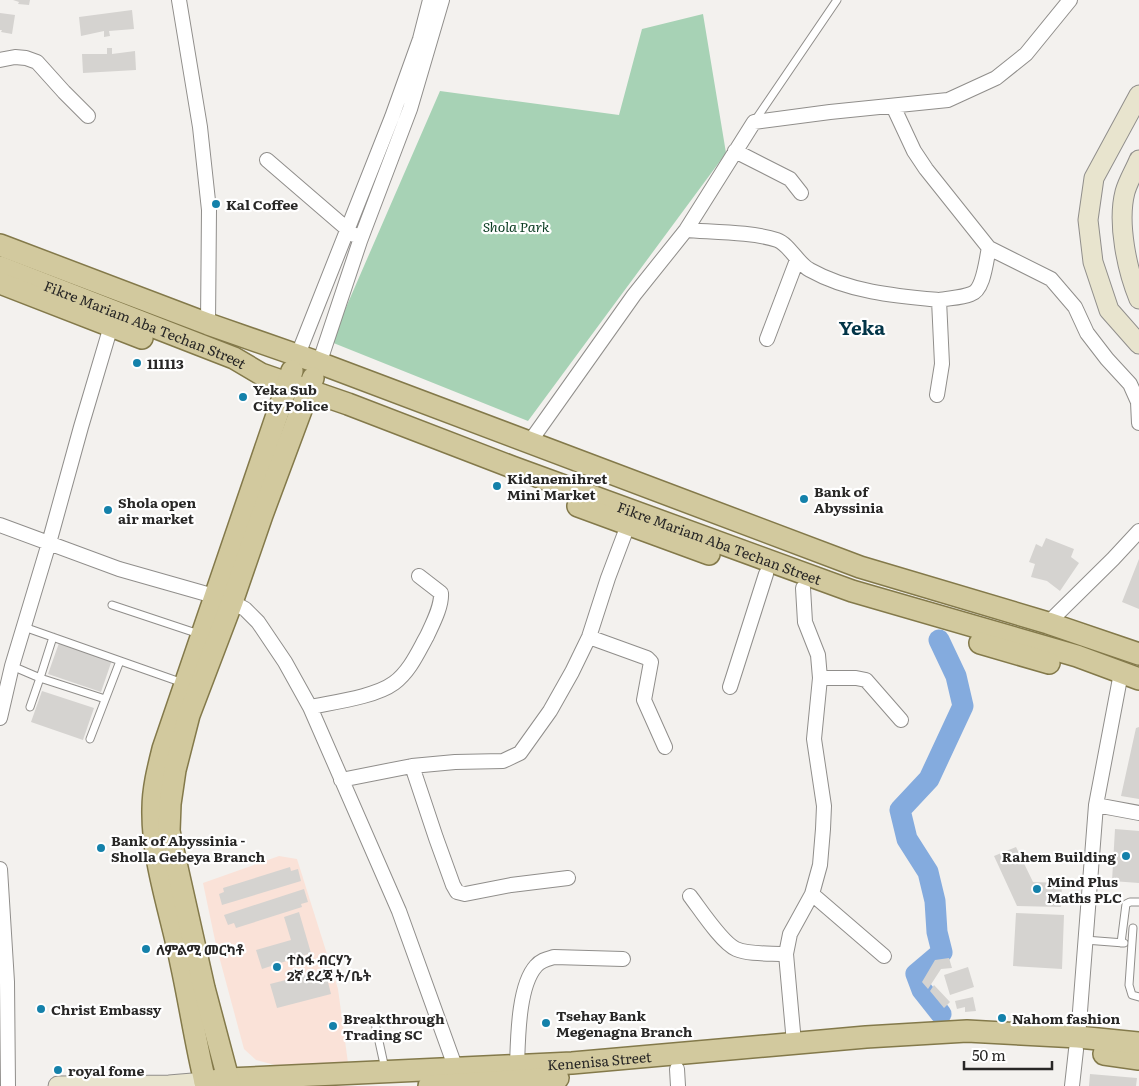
<svg xmlns="http://www.w3.org/2000/svg" width="1139" height="1086" viewBox="0 0 1139 1086" font-family="Literata,'Noto Sans Ethiopic',serif">
<rect width="100%" height="100%" fill="#f3f1ee"/>
<path fill="#fae2d8" d="M279 856 297 859 338 989 348 1063 275 1065 256 1060 244 1049 216 945 203 883Z"/>
<path fill="#a7d2b5" d="M703 14 726 153 528 421 331 342 440 91 619 115 642 29Z"/>
<g fill="none" stroke-linecap="round" stroke-linejoin="round">
<path stroke="#84abde" stroke-width="21" d="M939 640 956 676 963 706 929 779 900 810 907 839 928 872 935 901 937 932 942 952 916 974 922 990 941 1014"/>
</g>
<path fill="#d5d3d0" d="M13 0H30L29 5 18 4 19 2Z
M132 10 134 29 109 31 110 36 104 37V31L81 36 79 17Z
M0 13 15 15 12 34 1 32 2 30H0Z
M107 48H112V54L135 51 136 70 83 73 82 54H107Z
M1046 538 1074 549 1071 557 1079 563 1060 591 1047 581 1031 577 1035 564 1029 562 1036 544 1042 547Z
M1139 559V609L1122 602Z
M59 643 112 660 101 692 48 674Z
M42 691 94 708 83 740 31 722Z
M1139 727V799L1121 796 1136 728Z
M1115 829 1139 831V883L1112 881Z
M1016 847 1033 882 1062 883 1061 907 1017 906 994 856Z
M290 867 291 871 298 869 301 881 222 905 219 894 224 892 223 888Z
M304 889 308 902 301 904 302 907 236 928 234 923 228 925 224 915Z
M299 912 311 953 262 969 256 950 291 940 284 917Z
M1016 913 1064 915 1062 969 1013 966Z
M949 958 952 968 941 969 928 989 922 982 935 960Z
M968 967 974 987 950 995 944 975Z
M325 970 331 994 277 1008 270 984Z
M934 985 950 1002 944 1008 930 991Z
M973 997 976 1011 965 1012V1007L957 1009 955 1001Z
M1090 1074 1137 1078 1136 1086H1089Z"/>
<g fill="none" stroke-linecap="round" stroke-linejoin="round">
<g stroke="#908e8b" stroke-width="9">
<path id="lane" d="M754 122 837 0
M112 605 199 634
M24 627 183 683
M53 637 40 678 105 699
M12 666 40 678 30 707
M90 739 120 661
M1133 928 1129 985 1132 995 1139 997
M1085 940 1124 943
M1121 943 1126 904 1130 902H1139
M375 1023 385 1069"/>
</g>
<g stroke="#908e8b" stroke-width="16">
<path id="street" d="M179 0 200 127 209 210 208 324
M0 60 15 57 26 58 37 62 64 92 88 116
M893 106 914 151 926 169 989 248 1051 279 1075 307 1087 333 1107 359 1130 384 1138 402 1139 423
M735 151 790 179 801 193
M267 160 354 235
M686 230C711 232 754 232 777 240 789 244 798 264 810 270 849 292 896 296 939 300L942 364 937 395
M939 300C949 298 961 298 971 294 984 290 986 260 989 248
M767 339 797 260
M297 357 392 117 420 39 430 0
M319 364 360 241 410 109 442 0
M529 443 634 295 686 230 754 122 830 112 948 100 996 78 1026 54 1070 0
M0 525 119 569 214 596
M232 602 245 609 258 622 285 662 310 707 399 911 456 1069V1074
M1048 623 1113 559 1139 531
M589 637 647 658 651 662 644 700 665 747
M820 678H856L866 680 901 720
M730 687 766 574
M310 707C334 702 375 697 394 683 410 671 418 652 427 636 433 623 442 606 441 593L419 576
M0 718 12 666 49 543 81 427 111 326
M412 766 436 838 453 885 457 892 465 894 511 885 568 878
M341 780 412 766 455 762 503 761 520 753 550 711 572 672 589 637 608 578 628 525
M1096 805 1139 813
M0 869 7 982 8 1086
M812 894 884 956
M690 896C700 909 722 943 736 949 750 955 770 953 786 954L794 1043
M786 954 790 934 812 894 820 865 823 829 824 806 814 739 820 678 818 655 805 622 803 588
M1078 1037 1096 805 1121 673
M517 1066C518 1039 518 986 536 966 541 960 547 959 554 957L623 959
M677 1069 678 1086
M1072 1086 1076 1050"/>
</g>
<g stroke="#908e8b" stroke-width="21">
<path id="secondary" d="M1139 95 1094 178 1088 220 1093 262 1109 310 1139 344
M1139 160C1135 170 1128 181 1125 192 1117 223 1127 270 1139 299
M58 1086 169 1085 205 1082"/>
</g>
<g stroke="#83794a" stroke-width="24">
<g id="primary">
<path d="M0 245 208 324 314 361 860 567 1048 623 1139 654"/>
<path id="s1" d="M0 267 234 358 261 374 348 404 512 467 852 591 1077 656 1139 679"/>
<path d="M0 283 142 338"/>
<path d="M578 506 709 554"/>
<path d="M980 643 1049 663"/>
<path d="M1104 1054 1139 1059"/>
<path id="s2" d="M205 1082 228 1079 572 1063 866 1037 967 1031 1078 1037 1139 1043"/>
<path d="M206 1086C196 1046 190 1004 181 963 171 912 152 861 153 809 153 789 158 769 163 749L292 371"/>
<path d="M230 1086 204 988 174 854 169 831 170 804 175 770 189 715 232 602 262 515 313 378"/>
<path d="M429 1086 558 1078"/>
</g>
</g>
<use href="#lane" stroke="#fff" stroke-width="7"/>
<use href="#street" stroke="#fff" stroke-width="14"/>
<use href="#secondary" stroke="#e8e4ce" stroke-width="19"/>
<use href="#primary" stroke="#d2c99e" stroke-width="21"/>
</g>
<g fill="#1481aa" stroke="#fff" stroke-width="2">
<circle cx="216" cy="204" r="5"/>
<circle cx="137" cy="363" r="5"/>
<circle cx="243" cy="397" r="5"/>
<circle cx="497" cy="486" r="5"/>
<circle cx="804" cy="499" r="5"/>
<circle cx="108" cy="510" r="5"/>
<circle cx="101" cy="848" r="5"/>
<circle cx="1126" cy="856" r="5"/>
<circle cx="1037" cy="889" r="5"/>
<circle cx="146" cy="949" r="5"/>
<circle cx="277" cy="967" r="5"/>
<circle cx="41" cy="1009" r="5"/>
<circle cx="1002" cy="1018" r="5"/>
<circle cx="546" cy="1023" r="5"/>
<circle cx="333" cy="1026" r="5"/>
<circle cx="58" cy="1070" r="5"/>
</g>
<g text-anchor="middle" dominant-baseline="central" stroke-width="4.5" stroke-linejoin="round" paint-order="stroke">
<g font-size="14" font-weight="bold" fill="#282726" stroke="#fff" text-anchor="start">
<text x="226" y="204">Kal Coffee</text>
<text x="147" y="363">111113</text>
<text x="253" y="389">Yeka Sub<tspan x="253" dy="16">City Police</tspan></text>
<text x="507" y="478">Kidanemihret<tspan x="507" dy="16">Mini Market</tspan></text>
<text x="814" y="491">Bank of<tspan x="814" dy="16">Abyssinia</tspan></text>
<text x="118" y="502">Shola open<tspan x="118" dy="16">air market</tspan></text>
<text x="111" y="840">Bank of Abyssinia -<tspan x="111" dy="16">Sholla Gebeya Branch</tspan></text>
<text x="1116" y="856" text-anchor="end">Rahem Building</text>
<text x="1047" y="881">Mind Plus<tspan x="1047" dy="16">Maths PLC</tspan></text>
<text x="156" y="949">ለምልሚ መርካቶ</text>
<text x="287" y="959">ተስፋ ብርሃን<tspan x="287" dy="16">2ኛ ደረጃ ት/ቤት</tspan></text>
<text x="51" y="1009">Christ Embassy</text>
<text x="556" y="1015">Tsehay Bank<tspan x="556" dy="16">Megenagna Branch</tspan></text>
<text x="343" y="1018">Breakthrough<tspan x="343" dy="16">Trading SC</tspan></text>
<text x="1012" y="1018">Nahom fashion</text>
<text x="68" y="1070">royal fome</text>
</g>
<g font-size="14" font-style="italic" fill="#093b20" stroke="#fff">
<text x="516" y="226">Shola Park</text>
</g>
<g font-size="14" fill="#282726" stroke="#fff">
<text stroke="none"><textPath href="#s1" startOffset="156">Fikre Mariam Aba Techan Street</textPath></text>
<text stroke="none"><textPath href="#s1" startOffset="771">Fikre Mariam Aba Techan Street</textPath></text>
<text stroke="none"><textPath href="#s2" startOffset="395">Kenenisa Street</textPath></text>
</g>
<g font-size="19" font-weight="bold" fill="#013447" stroke="#fff">
<text x="862" y="327">Yeka</text>
</g>
</g>
<path d="M964 1061v8h88v-8" fill="none" stroke="#282726" stroke-width="2.5"/>
<text x="972" y="1061" font-size="15" fill="#282726" stroke="#ffffff" stroke-width="4" paint-order="stroke">50 m</text>
</svg>
